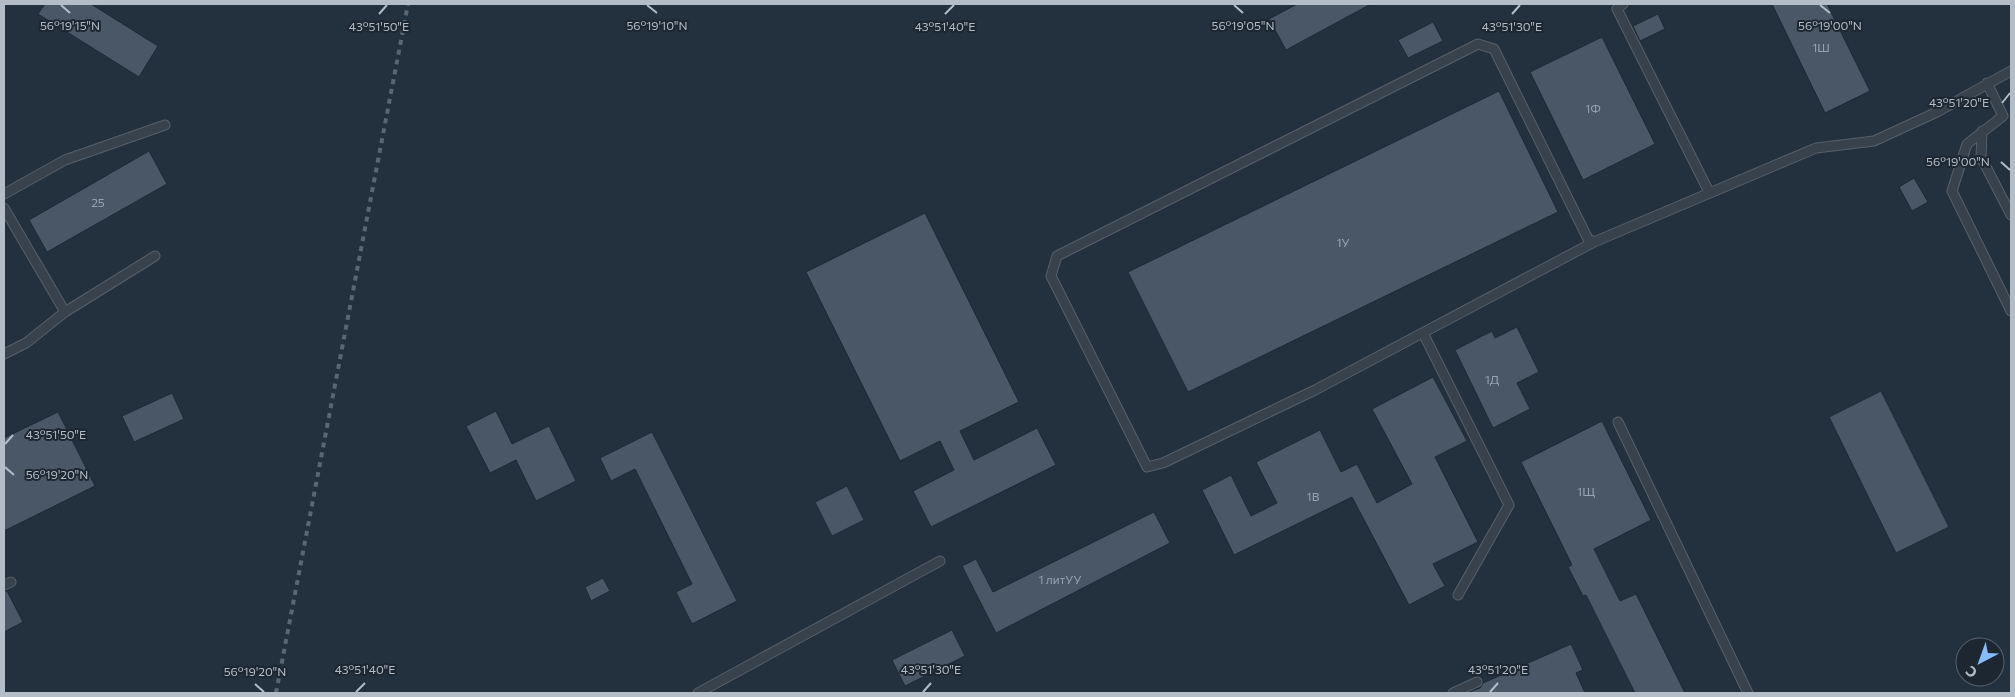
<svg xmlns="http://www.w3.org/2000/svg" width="2015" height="697" viewBox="0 0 2015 697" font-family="Commissioner,sans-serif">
<rect width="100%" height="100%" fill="#23303d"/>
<path fill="#495766" stroke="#1e2934" d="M45 4H91L158 46 139 77 38 14Z
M1297 4H1371L1286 50 1269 19Z
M1772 4H1827L1870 91 1825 113Z
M1658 14 1665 29 1640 41 1633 26Z
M1433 22 1443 41 1408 58 1398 40Z
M1602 37 1655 144 1583 180 1530 72Z
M1499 91 1558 212 1188 392 1128 272Z
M149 151 167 184 47 252 29 220Z
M1914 178 1928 202 1912 211 1899 187Z
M925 213 1019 402 960 431 974 460 1037 428 1056 465 931 527 913 491 954 470 940 441 900 461 806 272Z
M1517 327 1539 372 1517 383 1530 409 1493 428 1455 350 1492 331 1495 338Z
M1433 377 1467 441 1435 457 1478 542 1433 564 1445 586 1409 605 1352 497 1234 555 1202 490 1231 475 1251 516 1277 503 1256 462 1320 430 1341 472 1357 464 1377 503 1412 484 1372 409Z
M1881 391 1949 527 1896 553 1829 417Z
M172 393 184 419 134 442 122 416Z
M496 411 512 444 549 426 576 481 536 501 516 460 490 473 466 426Z
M58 412 95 486 4 531V438Z
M1602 421 1651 520 1594 549 1620 601 1636 594 1685 693H1635L1586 595 1583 596 1568 567 1572 565 1521 462Z
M652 432 737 601 692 624 676 592 692 584 635 469 611 481 600 458Z
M847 486 864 520 832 536 815 502Z
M1154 512 1170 543 996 633 962 566 976 559 993 592Z
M603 578 610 591 591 601 585 587Z
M4 591H7L23 622 4 632Z
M952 630 965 656 905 686 892 660Z
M1571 644 1583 670 1576 673 1585 693H1467L1480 688 1483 683Z"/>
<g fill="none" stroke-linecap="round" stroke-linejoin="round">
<g stroke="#55606b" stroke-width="11">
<path id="service" d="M1623 4 1617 9 1709 192
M1987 83 2003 116 1967 144 1952 191 2011 311
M1982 131 1981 157 2011 215
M4 194 65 160 165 125
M4 208 65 312
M1594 242 1588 239 1494 49 1478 44 1057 256 1051 276 1147 467 1163 463 1315 390 1594 242 1816 148 1874 141 1937 112 2011 71
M1423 333 1509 505 1458 595
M4 354 26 343 65 312 155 256
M1618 422 1748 693
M4 585 11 582
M698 693 940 561
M1453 693 1477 682"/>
</g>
<use href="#service" stroke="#37424d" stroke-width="9"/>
<path stroke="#596674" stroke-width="4" stroke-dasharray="5 5" stroke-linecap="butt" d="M276 693 408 4"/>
</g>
<path fill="none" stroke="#b2bdc8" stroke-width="2" d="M61 5 70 13M647 5 657 13M1234 5 1243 13M1820 5 1830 13M379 14 387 5M945 14 954 5M1512 14 1520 5M2002 103 2010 93M2001 162 2010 170M5 444 13 435M5 467 14 475M255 684 264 692M356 692 365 683M923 692 931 683M1490 692 1498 683"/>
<g text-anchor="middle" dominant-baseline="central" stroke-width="4" stroke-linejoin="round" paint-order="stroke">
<g font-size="12" fill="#98a4b0">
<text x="1821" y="47">1Ш</text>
<text x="1593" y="108">1Ф</text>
<text x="98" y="202">25</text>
<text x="1343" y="242">1У</text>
<text x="1492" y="379">1Д</text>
<text x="1586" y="491">1Щ</text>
<text x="1313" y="496">1В</text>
<text x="1060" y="579">1 литУУ</text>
</g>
</g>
<g font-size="12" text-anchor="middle" fill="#b2bdc8" stroke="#1c2732" stroke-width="4" stroke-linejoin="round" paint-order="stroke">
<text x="1243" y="30">56°19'05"N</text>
<text x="70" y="30">56°19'15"N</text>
<text x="657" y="30">56°19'10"N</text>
<text x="1830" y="30">56°19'00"N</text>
<text x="379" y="31">43°51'50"E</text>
<text x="945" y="31">43°51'40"E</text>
<text x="1512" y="31">43°51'30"E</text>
<text x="1959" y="107">43°51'20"E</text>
<text x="1958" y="166">56°19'00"N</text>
<text x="56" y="439">43°51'50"E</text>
<text x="57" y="479">56°19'20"N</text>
<text x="365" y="674">43°51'40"E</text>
<text x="931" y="674">43°51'30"E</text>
<text x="1498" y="674">43°51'20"E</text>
<text x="255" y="676">56°19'20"N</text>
</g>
<rect width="2015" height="697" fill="none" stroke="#b2bdc8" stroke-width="10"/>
<g transform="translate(1980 662) rotate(221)"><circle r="24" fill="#1c2732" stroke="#58636e"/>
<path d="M0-4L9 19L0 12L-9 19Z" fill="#86bcfa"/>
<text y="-8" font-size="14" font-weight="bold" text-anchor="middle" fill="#b2bdc8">С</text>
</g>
</svg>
